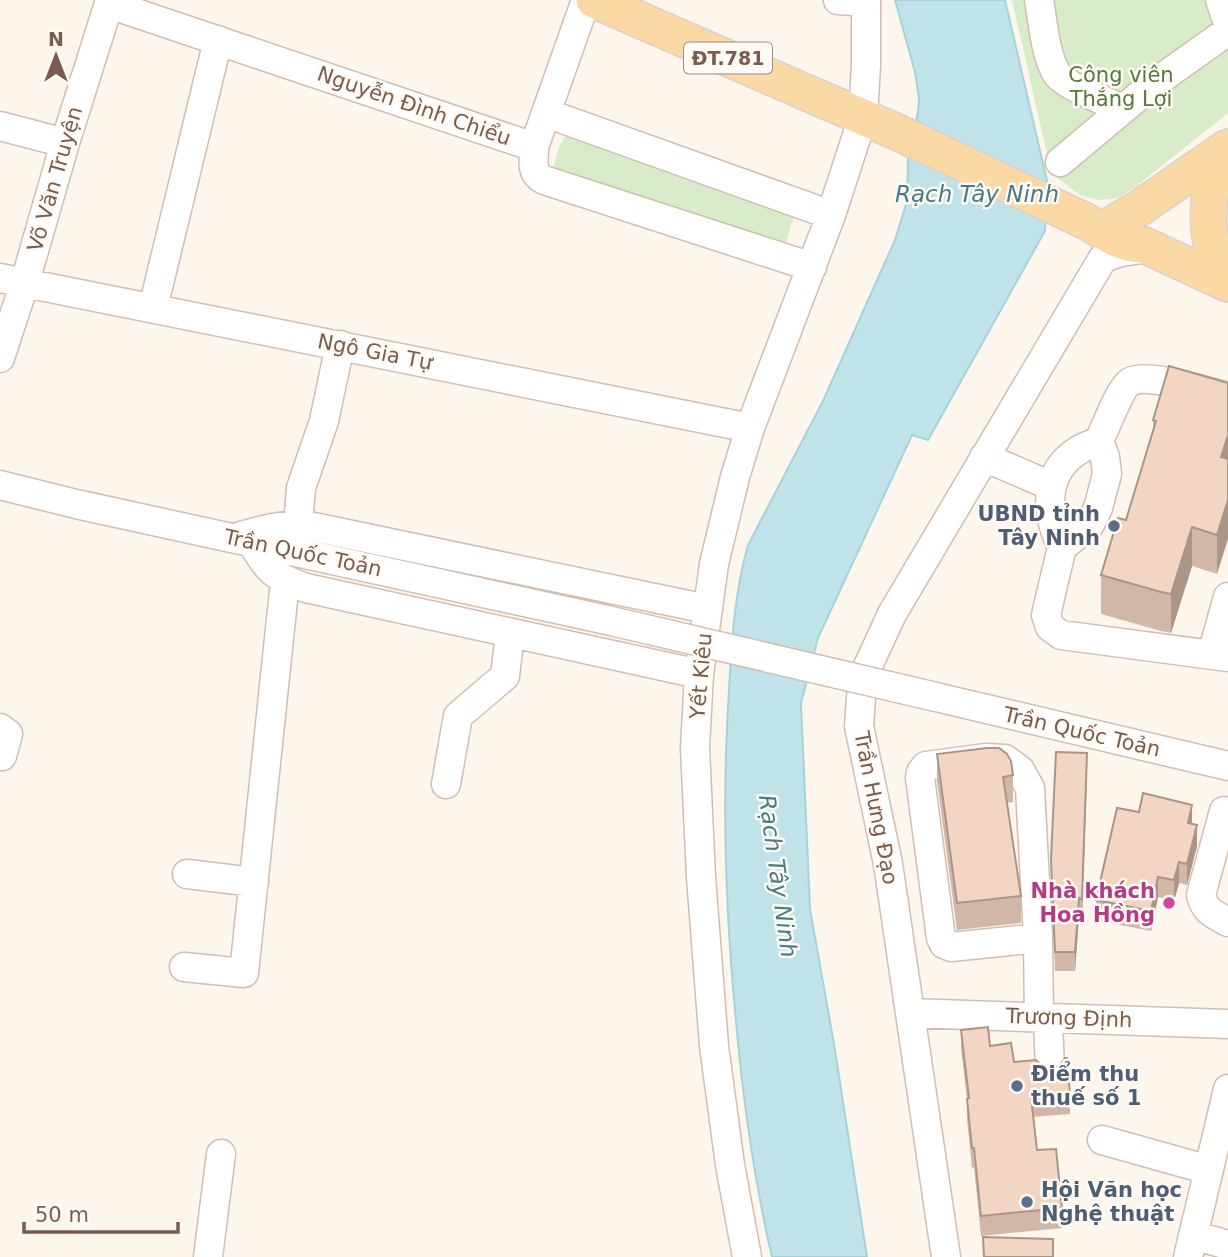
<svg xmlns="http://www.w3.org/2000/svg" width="1228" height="1257" viewBox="0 0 1228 1257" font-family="'DejaVu Sans',sans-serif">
<rect width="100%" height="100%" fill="#fdf6ec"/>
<path fill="#d8ecc9" d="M1012 0H1228V113L1134 188 1118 198 1098 200 1080 195 1058 179 1047 154Z
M568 133 794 216 784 249 553 173C555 158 558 145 568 133Z"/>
<path fill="#bfe3e8" stroke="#a5d3da" stroke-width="2" d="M895 0H1005L1048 185 1045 231 928 440 912 435 818 638 801 703 810 909 834 1044 867 1257H772C754 1179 743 1101 736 1021 726 917 722 812 728 708 731 653 733 598 748 545L823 401 895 240 907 201 908 160 918 112 919 99 915 72Z"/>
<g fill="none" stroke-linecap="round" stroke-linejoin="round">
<g stroke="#d1beb0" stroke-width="31">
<path id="minor" d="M586 0 534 147C534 161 530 173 544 180L812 267
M838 0 866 2
M1039 0C1043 22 1045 55 1057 74 1064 85 1109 103 1123 109
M1220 0 1228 23
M109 4 534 147
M546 113 831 215
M0 126 65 143
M1060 162 1152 85 1228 31
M0 278 750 428
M153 308 218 40
M0 358 25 282 65 143 110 0
M1228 397C1208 392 1147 372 1130 382 1120 388 1105 429 1099 441 1093 444 1085 446 1079 450 1043 472 1045 513 1062 547L1046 615 1050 627 1061 635 1228 657
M984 457 1051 486
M0 485 76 504 607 620
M298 525 301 488 324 421 340 345
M241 536C262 530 281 525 304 525L707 609
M251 541C268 571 274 577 306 588L699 674
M1062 547 1089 526 1098 508 1107 474 1105 457 1099 441
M1212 654 1228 597
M936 697 1228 766
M0 728 8 734 2 756
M446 784 458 716 505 676 510 633
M1224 811 1201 895C1205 912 1214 914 1228 922
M187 874 254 882
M1038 938 951 947 944 944 941 938 920 778 921 772 926 766 986 758 1005 759 1020 770 1030 788 1038 938 1039 1018
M184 967 244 973 285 581
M911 1013 1228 1024
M1048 1018 1050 1072
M1102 1140 1209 1170
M1193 1235 1228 1245
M208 1257 221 1154
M747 1257 730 1165 714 1046 701 877 695 748 699 674 714 564 735 477 750 428 831 215 863 117 866 65V0
M946 1257 888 864 859 726 862 685 868 666 892 614 1103 258 1121 252 1149 248
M1188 1257 1228 1089"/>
</g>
<g stroke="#dad1cd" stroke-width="38">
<path id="major" d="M594 0 897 132 1083 220C1103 230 1120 246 1144 245L1228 284
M1217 156C1210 189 1202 228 1217 260 1220 267 1224 273 1228 279
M1103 230 1141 207 1228 147"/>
</g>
<use href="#minor" stroke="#fff" stroke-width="28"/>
<use href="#major" stroke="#fbd9a5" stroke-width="35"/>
<g stroke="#d1beb0" stroke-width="31" stroke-linecap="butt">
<path id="minor-bridge" d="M607 620 936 697"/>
</g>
<use href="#minor-bridge" stroke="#fff" stroke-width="28"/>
</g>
<path fill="#d1b7a8" d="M1228 383 1217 574 1192 566 1171 633 1161 631 1101 614V575L1126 520 1153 430V420Z
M937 754 1013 775V802L1007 803 1021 896V923L957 930 937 781Z
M1087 772 1082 918 1079 917 1075 971H1055L1051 859Z
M1192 824 1197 846 1187 885 1179 883 1174 901 1158 897 1151 931 1096 920V900Z
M961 1030 990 1046 1014 1062 1070 1094V1114L1033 1117 1037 1150 1062 1208V1228L981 1236 974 1167 972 1168 967 1119V1099L961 1049Z"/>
<path fill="#aa9588" d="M1228 435V474L1221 457Z
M1228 500V539L1217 574V535Z
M1192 527V566L1171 633V594Z
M1087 753V772L1082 918V899Z
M1192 805V825L1188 823Z
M1197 825V846L1187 885V864Z
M1179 862V883L1174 901V880Z
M1158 877V897L1151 931V911Z
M1079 898V917L1075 971V952Z"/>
<path fill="#f3d5c3" stroke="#aa9588" stroke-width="2" d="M1169 366 1228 383V435L1221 457 1228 459V500L1217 535 1192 527 1171 594 1161 592 1101 575 1118 518 1126 520 1156 421 1153 420Z
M987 748H999L1007 754 1011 761 1013 775 1003 777 1021 896 957 903 937 754Z
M1056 752 1087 753 1082 899 1079 898 1075 952H1055L1051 859Z
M1143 793 1192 805 1188 823 1197 825 1187 864 1179 862 1174 880 1158 877 1151 911 1096 900 1117 808 1139 812Z
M988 1027 990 1046 1011 1043 1014 1062 1036 1060 1043 1067 1051 1069 1059 1066 1065 1058H1067L1070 1094 1031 1097 1037 1150 1056 1149 1062 1208 981 1216 974 1148H972L967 1099 969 1098 961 1030Z
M983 1237 1053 1239V1257H984Z"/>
<g fill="#5c6f8a" stroke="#fffaf3" stroke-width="2.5">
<circle cx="1114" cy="526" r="7"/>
<circle cx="1017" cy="1086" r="7"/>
<circle cx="1027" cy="1202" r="7"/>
</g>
<circle fill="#d1479c" stroke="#fffaf3" stroke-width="2.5" cx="1169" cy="903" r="7"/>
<g text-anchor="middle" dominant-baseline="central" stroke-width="5" stroke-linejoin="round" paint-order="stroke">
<rect fill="#fffaf3" stroke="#a28b7f" stroke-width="2" x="684" y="42.5" width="88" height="31" rx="5"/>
<g font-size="19" font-weight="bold" fill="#7a5c4d">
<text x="728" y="58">ĐT.781</text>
</g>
<g font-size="21" fill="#537a41" stroke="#fffaf3">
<text x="1121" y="75">Công viên<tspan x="1121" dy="24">Thắng Lợi</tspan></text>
</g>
<g font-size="21" fill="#7a5c4d" stroke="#fffaf3">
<text transform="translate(414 106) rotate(19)">Nguyễn Đình Chiểu</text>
<text transform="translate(55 179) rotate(-74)">Võ Văn Truyện</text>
<text transform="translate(375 352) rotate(11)">Ngô Gia Tự</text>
<text transform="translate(303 553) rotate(12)">Trần Quốc Toản</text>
<text transform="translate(701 676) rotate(-85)">Yết Kiêu</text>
<text transform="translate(1082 732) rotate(13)">Trần Quốc Toản</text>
<text transform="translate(876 808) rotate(79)">Trần Hưng Đạo</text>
<text transform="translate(1069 1018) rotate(2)">Trương Định</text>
</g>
<g font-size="21" font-weight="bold" fill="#4e5e75" stroke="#fffaf3" text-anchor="start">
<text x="1100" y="514" text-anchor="end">UBND tỉnh<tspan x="1100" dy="24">Tây Ninh</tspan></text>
<text x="1031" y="1074">Điểm thu<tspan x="1031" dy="24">thuế số 1</tspan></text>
<text x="1041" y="1190">Hội Văn học<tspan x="1041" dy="24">Nghệ thuật</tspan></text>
</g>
<g font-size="21" font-weight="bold" fill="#b23c85" stroke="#fffaf3" text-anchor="end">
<text x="1155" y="891">Nhà khách<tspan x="1155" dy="24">Hoa Hồng</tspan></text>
</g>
<g font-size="23" font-style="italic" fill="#437c86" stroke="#fffaf3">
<text x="977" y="194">Rạch Tây Ninh</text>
<text transform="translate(778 876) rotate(82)">Rạch Tây Ninh</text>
</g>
</g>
<g transform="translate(56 56)" stroke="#fffaf3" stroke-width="5" paint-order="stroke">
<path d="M0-5L12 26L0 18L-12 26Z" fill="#7a5c4d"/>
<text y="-10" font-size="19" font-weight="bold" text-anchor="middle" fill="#7a5c4d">N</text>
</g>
<path d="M24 1222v10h154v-10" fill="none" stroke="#7a5c4d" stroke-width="3.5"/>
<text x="35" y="1222" font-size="21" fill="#7a5c4d" stroke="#fffaf3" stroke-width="5" paint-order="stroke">50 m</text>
</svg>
